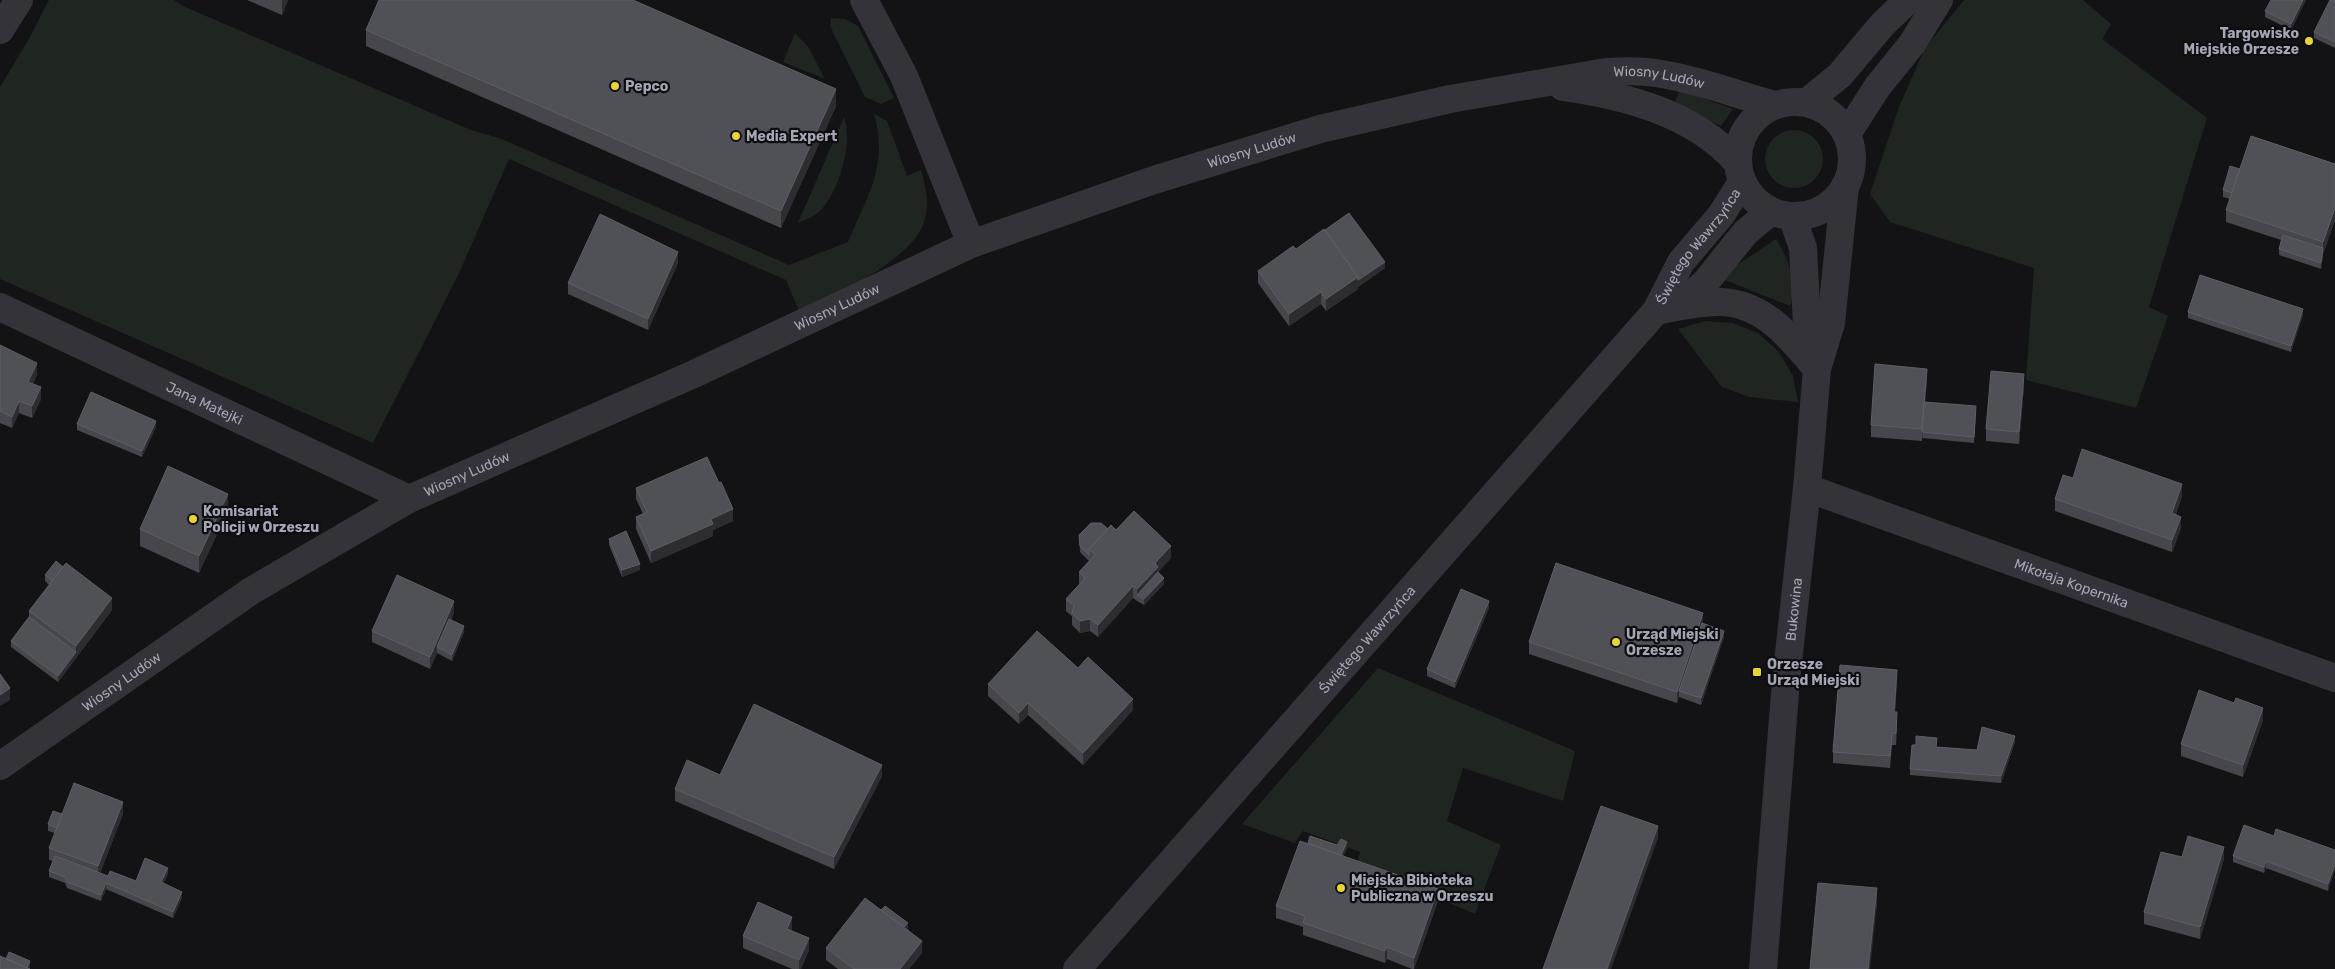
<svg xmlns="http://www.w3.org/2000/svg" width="2335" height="969" viewBox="0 0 2335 969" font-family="Rubik,sans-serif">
<rect width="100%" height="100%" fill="#131214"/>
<path fill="#1f2621" d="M49 0H174L183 6 471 130 502 139 789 265 848 242C867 196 889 165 874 114L887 121 907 176 921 170C927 190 931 212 920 231 902 263 834 297 800 314L786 280 509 159 460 271 373 443 0 279V87L29 39Z
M1964 0H2083L2111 24 2102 39 2207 118 2149 307 2168 316 2136 408 2026 380 2034 268 1890 222 1870 194 1899 107 1925 48Z
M831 18 845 19 858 26 894 98 881 104 865 97 830 26Z
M795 33 809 48 825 79 783 62Z
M1680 90 1733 109 1721 126 1674 104Z
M844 117C853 144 840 188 822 209 816 216 807 219 798 223Z
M1765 159a29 29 0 1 1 58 0a29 29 0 1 1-58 0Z
M1776 239C1788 258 1798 283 1790 306L1725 280 1734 267Z
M1705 321 1733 323 1758 333 1779 352 1793 376 1798 402 1749 397 1722 387 1678 329Z
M1378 668 1575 751 1563 801 1463 768 1447 821 1501 845 1475 914 1357 864 1360 852 1303 831 1295 843 1242 824Z"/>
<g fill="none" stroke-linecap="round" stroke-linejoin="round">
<g stroke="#343339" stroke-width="28">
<path d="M864 0 904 76 971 244"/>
<path d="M0 30 19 0"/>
<path d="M1563 87C1626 96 1693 113 1737 162"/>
<path id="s1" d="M0 307 409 499"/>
<path id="s2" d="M1807 488 2335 678"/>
<path id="s3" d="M0 766 251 591 409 499 694 374 971 244 1154 180 1320 129 1450 99 1606 72C1622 71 1639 70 1656 73 1696 79 1735 94 1775 105"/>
</g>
<g stroke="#343339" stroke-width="28">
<circle cx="1795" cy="159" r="57"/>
<path d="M1807 102 1840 75 1882 25 1908 0"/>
<path d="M1847 134 1878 86 1912 44 1939 0"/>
<path d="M1792 216 1803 248 1807 324 1816 365"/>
<path d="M1673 303 1693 293 1705 283 1745 233 1771 211"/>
<path d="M1656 311C1677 307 1700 301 1722 302 1765 304 1792 339 1817 369"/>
<path id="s4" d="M1077 969 1656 311 1681 262 1721 215 1742 182"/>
<path id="s5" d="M1763 969 1786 681 1807 488 1817 369 1831 323 1845 186"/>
</g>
</g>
<path fill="#46464c" d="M247 0H288L282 15Z
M2306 0 2291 30 2265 17V11Z
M2335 0V48L2314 38V32Z
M366 30 836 106 781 228 366 46Z
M2335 164V220L2323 254 2321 269 2279 255V249L2281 240 2226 222V210L2230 199 2223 197V190L2240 169Z
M1325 230 1385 268 1358 287V289L1326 311 1321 304 1289 326 1258 283V271L1296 249Z
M678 263 648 330 568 294V283Z
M2188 312 2303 315 2291 352 2188 318Z
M0 345 37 374 33 384 41 399 32 418 19 413 12 428 0 423Z
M1927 381 1925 402 1976 412 1974 443 1922 438V437V441L1871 437V425Z
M2024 386 2019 444 1986 441V429Z
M77 424 156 427 142 457 77 430Z
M2073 478 2182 496 2176 514 2181 528 2172 552 2055 511V499Z
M636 488 733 521 713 530V536L651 563 636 529V517L643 514 636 499Z
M228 510 199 573 140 546V529Z
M1108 529 1116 530 1171 558 1158 572 1164 584 1144 605 1137 601 1133 598 1098 637 1090 631 1080 633 1072 625V616L1066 611V599L1079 585V572L1089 561 1080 552 1079 535Z
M609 539 640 570 622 577 609 545Z
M45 575 112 610 58 682 11 647V641L29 617V611L49 585 45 581Z
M1489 608 1455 688 1427 676V669Z
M454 612 451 620 464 632 452 661 437 653 430 669 372 642V631Z
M1703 623 1724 637 1701 705 1679 697 1677 703 1529 654V642Z
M1078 668 1133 710 1083 765 1028 715 1019 724 988 696V684Z
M1897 682 1895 712 1897 724 1896 745H1892L1890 768 1833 763V752Z
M2234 703 2263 720 2243 777 2181 756V744Z
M2015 742 2001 783 1910 775V769L1936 747 1977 750Z
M720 775 882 776 834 869 675 801V789Z
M123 814 100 873 108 876 136 881 168 874 163 883 182 898 173 918 106 889 101 901 67 888 65 883 49 877V871L53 861 49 860V848L55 833 48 831V824Z
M2274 836 2335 850 2328 891 2266 868 2264 873 2233 862V856Z
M1308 843 1337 845 1347 848 1343 856 1438 901 1414 969H1412L1387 959 1385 963 1303 935V927L1276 918V906Z
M2182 857 2224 859 2200 939 2144 924V912Z
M792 929 791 930 809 950 801 969H792L743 948V936Z
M908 929 922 953 909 969H838L826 960V948Z"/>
<path fill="#2d2d31" d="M282 0H288L282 15Z
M2303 0H2306L2291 30V24Z
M836 89V106L781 228V211Z
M2335 208V220L2323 254V242Z
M2323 248V254L2321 269V263Z
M678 252V263L648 330V319Z
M1385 262V268L1358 287V289L1326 311V299L1358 277Z
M1321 292V304L1289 326V314Z
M2303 309V315L2291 352V346Z
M37 363V374L28 394V382Z
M1927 369V381L1922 441V429Z
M2024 374V386L2019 444V432Z
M41 387V399L32 418V406Z
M19 401V413L12 428V417Z
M156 421V427L142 457V451Z
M2182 484V496L2172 524V513Z
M228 494V510L199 573V556Z
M733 509V521L713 530V536L651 563V551L711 519Z
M2181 517V528L2172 552V540Z
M1171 546V558L1158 572V578L1137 595V589L1155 563Z
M640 564V570L622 577V570Z
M1164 578V584L1144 605V599Z
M1133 586V598L1098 637V625Z
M112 598V610L58 682V676L76 652V646Z
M454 601V612L439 648 437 647V653L430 669V657Z
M1489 601V608L1455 688V682Z
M1703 613V625L1679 691V697L1677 703V692Z
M1090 619V631L1080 633V621Z
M464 626V632L452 661V655Z
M1724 631V637L1701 705V698Z
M1897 670V682L1894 724V712Z
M10 688V700L0 706V695Z
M1133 699V710L1083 765V753Z
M1028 703V715L1019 724V713Z
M2263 708V720L2243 777V765Z
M1897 712V724L1896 745V733Z
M2015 736V742L2001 783V776Z
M882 765V776L834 869V857Z
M123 802V814L98 878V866Z
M1658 826V838L1611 969H1607Z
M1347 842V848L1339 865V859Z
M2224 847V859L2200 939V927Z
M2266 861V868L2264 873V867Z
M2335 864V870L2328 891V884Z
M168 868V874L161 888V882Z
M106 883V889L101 901V895Z
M1877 888V905L1870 969H1868Z
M1438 889V901L1414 969V958Z
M182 892V898L173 918V912Z
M792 917V929L787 940V929Z
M908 923V929L901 937V931Z
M809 938V950L801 969H799V960Z
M922 941V953L909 969H900Z
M1387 947V959L1385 963V951Z
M30 961V967L29 969H26Z"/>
<path fill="#505157" stroke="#5d5e66" d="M379 0H633L836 89 781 211 366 30Z
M2271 0H2303L2291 24 2265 11Z
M2330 0H2335V42L2314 32Z
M2251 136 2335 164V208L2323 242 2226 210Z
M2230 166 2240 169 2232 193 2223 190Z
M1349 213 1385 262 1358 280V277L1325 230Z
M600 214 678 252 648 319 568 283Z
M1324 229 1358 277 1326 299 1321 292 1289 314 1258 271 1293 246 1296 249Z
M2283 235 2323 248 2321 263 2279 249Z
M2200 275 2303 309 2291 346 2188 312Z
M0 345 37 363 28 382 41 387 32 406 19 401 12 417 0 411Z
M1875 364 1927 369 1922 429 1871 425Z
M1991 371 2024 374 2019 432 1986 429Z
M91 392 156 421 142 451 77 424Z
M1924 402 1976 406 1974 437 1922 432Z
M2082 449 2182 484 2172 513 2181 517 2172 540 2055 499 2063 475 2073 478Z
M707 457 719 483 721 482 733 509 711 519 713 524 651 551 636 517 647 512 636 488Z
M168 466 228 494 199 556 140 529Z
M1134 511 1171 546 1155 563 1158 567 1137 589 1133 586 1098 625 1090 619 1080 621 1072 613 1074 606 1066 599 1085 578 1079 572 1095 555 1089 549 1111 525 1116 530Z
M1091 523H1101L1108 529 1089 549V555L1080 546 1079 535Z
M626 531 640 564 622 570 609 539Z
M56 561 63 567 52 581 45 575Z
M66 563 112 598 76 646 29 611Z
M1556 563 1703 613 1677 692 1529 642Z
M1158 572 1164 578 1144 599 1137 595Z
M397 575 454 601 430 657 372 631Z
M1461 589 1489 601 1455 682 1427 669Z
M29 617 76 652 58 676 11 641Z
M449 619 464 626 452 655 437 647Z
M1702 623 1724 631 1701 698 1679 691Z
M1037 631 1078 668 1088 657 1133 699 1083 753 1028 703 1019 713 988 684Z
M1840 665 1897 670 1894 712H1897L1896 733H1892L1890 756 1833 752Z
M0 674 10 688 0 695Z
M2199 690 2234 703 2236 698 2263 708 2243 765 2181 744Z
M754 704 882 765 834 857 675 789 687 760 720 775Z
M1982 727 2015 736 2001 776 1910 769 1912 745H1916V736L1937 738 1936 747 1977 750Z
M74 783 123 802 98 866 49 848Z
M1601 806 1658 826 1607 969H1543Z
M53 811 62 814 57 828 48 824Z
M2244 825 2274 836 2276 829 2335 850V864L2328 884 2266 861 2264 867 2233 856Z
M1310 836 1337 845 1341 839 1347 842 1341 855 1308 843Z
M2188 836 2224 847 2200 927 2144 912 2161 852 2182 857Z
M1300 841 1438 889 1414 958 1387 947 1385 951 1303 923 1305 916 1276 906Z
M55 856 108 876 110 871 136 881 145 858 168 868 161 882 182 892 173 912 106 883 101 895 67 882 65 877 49 871Z
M1818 883 1877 888 1868 969H1810Z
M865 898 922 941 900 969H854L826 948Z
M758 902 792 917 787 929 809 938 799 960 743 936Z
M885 906 908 923 904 927 881 910Z
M9 952 30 961 27 968 6 959Z
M0 956 30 969H0Z"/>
<g fill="#e9d435" stroke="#0e0d0f" stroke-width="2">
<circle cx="2309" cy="41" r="5"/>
<circle cx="615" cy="86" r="5"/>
<circle cx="736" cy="136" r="5"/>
<circle cx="193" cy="519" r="5"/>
<circle cx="1616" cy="642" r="5"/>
<rect x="1752" y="667" width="10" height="10" rx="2.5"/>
<circle cx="1341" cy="888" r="5"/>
</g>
<g text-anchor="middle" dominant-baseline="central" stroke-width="4.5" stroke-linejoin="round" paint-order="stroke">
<g font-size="14" font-weight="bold" fill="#a4a6b4" stroke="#0e0d0f" text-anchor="start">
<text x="2299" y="33" text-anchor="end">Targowisko<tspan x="2299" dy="16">Miejskie Orzesze</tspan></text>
<text x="625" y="86">Pepco</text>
<text x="746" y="136">Media Expert</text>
<text x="203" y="511">Komisariat<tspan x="203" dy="16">Policji w Orzeszu</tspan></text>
<text x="1626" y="634">Urząd Miejski<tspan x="1626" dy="16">Orzesze</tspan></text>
<text x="1767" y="664">Orzesze<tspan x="1767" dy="16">Urząd Miejski</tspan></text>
<text x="1351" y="880">Miejska Bibioteka<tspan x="1351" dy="16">Publiczna w Orzeszu</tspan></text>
</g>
<g font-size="14" fill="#a4a6b4" stroke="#0e0d0f">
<text stroke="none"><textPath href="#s3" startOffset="1819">Wiosny Ludów</textPath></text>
<text stroke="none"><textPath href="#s3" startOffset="1402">Wiosny Ludów</textPath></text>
<text stroke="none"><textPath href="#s4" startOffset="954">Świętego Wawrzyńca</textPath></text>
<text stroke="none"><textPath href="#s3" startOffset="958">Wiosny Ludów</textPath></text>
<text stroke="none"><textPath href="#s1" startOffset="226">Jana Matejki</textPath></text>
<text stroke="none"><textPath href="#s3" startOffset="552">Wiosny Ludów</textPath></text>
<text stroke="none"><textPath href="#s2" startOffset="281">Mikołaja Kopernika</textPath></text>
<text stroke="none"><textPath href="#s5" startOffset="361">Bukowina</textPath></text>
<text stroke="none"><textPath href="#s4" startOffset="439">Świętego Wawrzyńca</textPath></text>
<text stroke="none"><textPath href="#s3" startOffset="148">Wiosny Ludów</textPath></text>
</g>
</g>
</svg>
